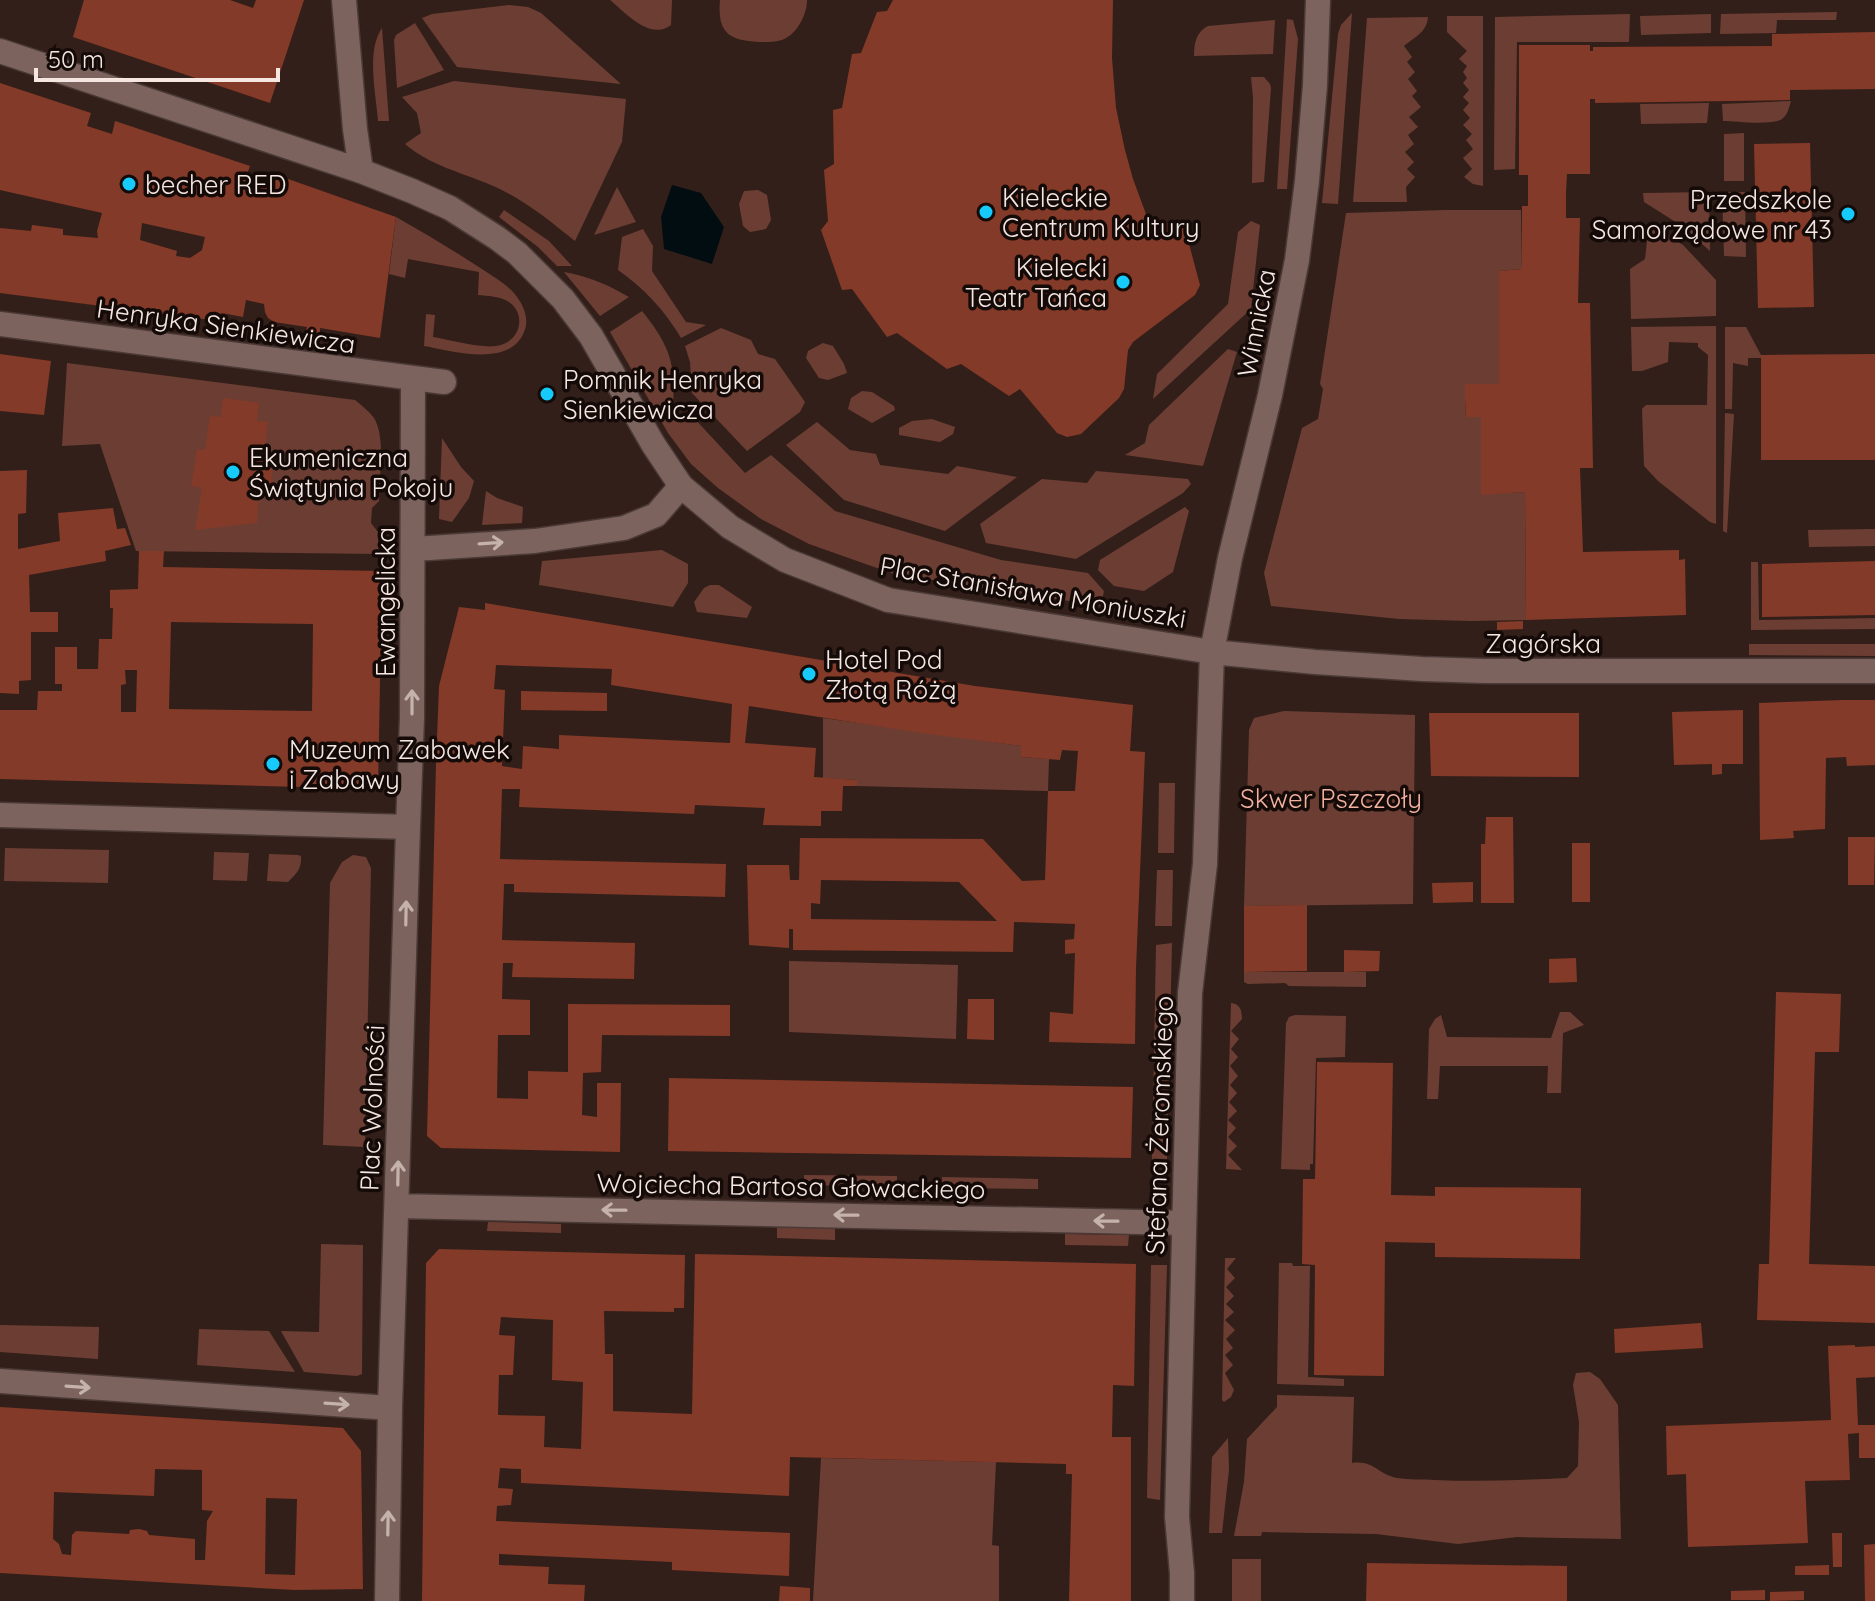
<svg xmlns="http://www.w3.org/2000/svg" width="1875" height="1601" viewBox="0 0 1875 1601" font-family="Quicksand,sans-serif">
<rect width="100%" height="100%" fill="#331f19"/>
<path fill="#6c3e33" d="M610 0H672L671 25C650 41 626 13 610 0Z
M720 0H807C807 13 799 31 786 38 780 42 768 42 761 42 730 41 717 34 720 0Z
M509 5 528 7 541 13 621 84 457 67 422 18 432 14Z
M1837 12 1836 20H1777L1776 33 1720 34 1721 14Z
M1352 13 1338 204 1322 203 1338 34 1341 25Z
M1630 14 1629 42H1517L1515 169 1494 170 1495 17Z
M1711 14V33L1641 35 1640 16Z
M1447 16H1483V186L1473 184 1464 177 1472 169 1463 158 1473 149 1466 140 1472 134 1463 125 1470 118 1463 110 1469 103 1463 97 1469 90 1463 83 1467 78 1463 72 1467 66 1459 59 1467 51 1447 32Z
M1428 17C1427 32 1415 37 1404 46L1412 57 1407 62 1415 72 1408 79 1417 91 1412 96 1421 107 1409 117 1418 127 1408 135 1414 144 1405 152 1414 162 1407 169 1415 177 1406 187 1407 202H1353L1367 18Z
M1287 19 1293 20 1298 39 1287 189H1277Z
M1275 20 1273 54 1194 56C1194 43 1196 32 1208 26Z
M415 23 444 70 397 88 394 40 396 35Z
M382 28 389 121H378C376 94 366 51 382 28Z
M1251 77H1264L1270 84 1271 88 1264 182 1252 183 1253 98Z
M454 81 626 99 622 142 575 241C546 218 525 200 491 185 463 173 429 165 405 144L421 133 417 113 402 97Z
M1791 101C1789 107 1788 115 1782 119 1772 126 1736 121 1723 121L1722 104Z
M1709 103 1707 123 1641 124 1640 104Z
M1744 133V181H1724V134Z
M617 187 636 222 594 235Z
M758 190 767 195 771 220 766 229 750 232 743 226 739 204 744 191Z
M1709 192 1710 251 1682 226 1644 202 1643 193Z
M1722 192H1745L1746 257 1724 256Z
M504 210 549 241 572 266H557L538 247 499 217Z
M1445 210H1521L1522 269 1499 271V384L1465 400 1466 417H1481V494L1525 492 1526 620 1471 621 1399 619 1271 606 1264 573 1302 428 1318 419 1323 389 1320 384 1346 213Z
M396 217C426 234 456 252 485 271 495 278 506 284 514 293 523 304 530 318 524 332 510 368 452 351 424 346L426 314 435 315 433 337C451 340 485 350 501 345 521 339 526 314 509 302 500 296 488 296 478 295L479 272 408 259 405 278 389 274Z
M1251 221 1260 225 1251 309 1153 399 1157 374 1228 304 1238 232Z
M1649 223 1683 245 1716 280V316L1631 319 1630 269 1645 259Z
M643 229 653 246 652 271 686 322 706 325 681 338C665 311 644 288 618 270L622 237Z
M564 272C588 276 608 285 629 297L600 316Z
M642 311C672 348 677 368 672 415L693 417 745 473 771 455 835 511 1001 560 1088 573 1104 591 1101 606 894 574 809 544 761 519 718 488 691 464 668 433 610 332Z
M1716 326V524L1710 522 1658 481 1644 466 1642 409 1646 405H1707L1708 355 1698 347V343L1669 342 1668 362 1642 371H1632L1631 327Z
M1725 327H1746L1761 355V358H1748V366L1733 363 1732 409H1725Z
M721 328 751 340 758 354 775 359 805 402 800 412 747 451 692 393 690 362 685 346Z
M823 343 833 346 844 364 847 373 828 380 819 378 806 358 808 351Z
M1228 349 1237 352 1203 466 1125 455 1145 443 1149 425Z
M67 363 355 400C362 406 369 411 374 418 386 437 379 478 379 501L372 508 371 523 378 532V554L136 551 100 444 62 446Z
M862 391 872 392 894 406 895 410 872 423 848 409 851 398Z
M1725 413 1734 414 1727 533 1723 531Z
M932 419 955 427 953 434 940 442 899 435V428L912 421Z
M817 422 850 450 876 454 880 465 948 474 957 466 1017 477 945 531 844 500 786 445Z
M442 438 461 467 474 481 469 498 452 522 439 519Z
M1096 471 1188 479 1191 484 1183 493 1076 559 986 543 980 524 1042 479 1087 483Z
M486 491 497 498 523 507 522 523 482 525Z
M1185 507 1189 511 1173 572 1144 591 1114 586 1098 570 1100 560Z
M1875 529V546L1809 547 1808 530Z
M662 550 688 564V583L673 607 539 585 542 561Z
M1751 562H1758L1759 620 1875 618V629L1751 630Z
M710 585H719L752 607 747 618 697 612 694 602 704 588Z
M1749 644H1875V656L1749 655Z
M1284 711 1415 715 1413 904 1244 906 1249 730 1254 718Z
M823 718 1021 746V757L1049 759 1048 791 857 786V780L823 778Z
M1159 783H1175L1174 853H1158Z
M5 848 109 850 108 883 4 881Z
M214 852 249 853 247 881 213 880Z
M269 854 298 855 301 856C302 869 296 874 288 882L267 881Z
M353 855 366 857 371 868 365 1147 323 1145 330 883 342 862Z
M1157 870H1173L1172 926H1155Z
M1172 943 1167 1160H1152L1156 945Z
M789 961 958 965 956 1039 789 1032Z
M1244 972H1366V987L1289 986 1285 983 1248 984 1244 982Z
M1231 1003C1240 1004 1242 1010 1242 1019L1231 1031 1239 1039 1231 1049 1238 1057 1230 1066 1238 1076 1230 1085 1237 1093 1229 1102 1237 1111 1228 1120 1236 1128 1228 1137 1237 1146 1228 1155 1242 1170 1226 1169Z
M1560 1012H1570L1584 1025 1563 1033 1561 1093H1547L1548 1066H1440L1438 1099H1427L1429 1029 1435 1019 1441 1015 1447 1037 1551 1038Z
M1295 1015 1346 1016 1345 1057 1316 1058 1313 1164H1310V1170L1281 1169 1286 1023 1289 1017Z
M804 1175 897 1176V1187L804 1185Z
M942 1177 1038 1179V1189L942 1188Z
M488 1222 561 1224V1233L487 1231Z
M777 1227 835 1228V1240L777 1238Z
M1065 1234 1129 1235 1128 1246 1065 1245Z
M321 1244 363 1245 362 1374 357 1376 304 1372 281 1331 319 1332Z
M1225 1258H1236L1227 1269 1235 1278 1226 1287 1234 1296 1226 1304 1234 1312 1225 1320 1235 1330 1226 1339 1233 1348 1225 1355 1233 1365 1225 1373 1234 1390 1231 1397 1224 1402 1222 1400Z
M1279 1263H1292L1293 1266H1310L1308 1377 1344 1379V1386L1277 1384Z
M1151 1265H1167L1160 1500 1147 1498Z
M0 1325 99 1327 98 1359 0 1352Z
M199 1329 269 1331 295 1372 197 1365Z
M1590 1372 1600 1379 1618 1405 1621 1539 1517 1537 1458 1544 1376 1534 1262 1532 1261 1536H1234L1244 1482 1247 1439 1277 1407V1395L1354 1397 1352 1463C1374 1460 1377 1474 1397 1478 1409 1480 1423 1479 1435 1480 1479 1482 1523 1480 1567 1478L1578 1466 1579 1422 1573 1385 1576 1373Z
M1228 1438 1229 1470 1222 1533H1209L1212 1457Z
M821 1458 996 1462 992 1545 999 1546V1601H813Z
M1232 1559H1261V1601H1232Z"/>
<path fill="#020d11" d="M672 185 701 193 724 227 712 264 664 249 661 217Z"/>
<path fill="#843a28" fill-rule="evenodd" d="M84 0H230L253 8 256 0H304L270 103 73 37Z
M893 0H1113L1112 58 1116 108 1125 150 1133 179 1150 225 1177 222 1185 229 1200 285 1195 295 1133 342 1128 350 1124 389 1119 398 1081 434 1067 437 1057 433 1020 389 1009 396 961 364 947 369 897 333 887 337 852 289 842 290 821 230 828 221 824 170 834 164 833 110 842 108 852 54 861 53 877 12 887 11Z
M1875 32V89L1790 90V100L1595 103V99H1590V174H1567L1566 192V218H1580L1578 303H1590L1593 468H1580L1583 552 1679 550V560L1685 559 1686 615 1526 620 1525 492 1481 495V417H1466L1465 400V384H1499V271L1522 269V206H1528V175H1519V45H1590V51H1593V47L1772 46V34Z
M0 83 91 113 87 126 112 134 115 121 250 166 245 180 269 188 274 174 396 217 380 338 320 328V333L306 332 307 327 274 322 268 318 265 312 264 304 246 300 243 317 222 313 210 320 0 293V228L31 231 32 225 63 229V235L98 238 97 231 102 213 0 190ZM142 223 205 237 202 250 190 258 176 256 177 251 140 240Z
M1810 143 1814 307 1758 308 1754 144Z
M0 354 51 361 44 415 0 411Z
M1875 354V460H1761V355Z
M223 398 259 403 257 421 268 422 264 456 274 458 270 495 259 494 257 523 195 530 202 488 191 486 197 449 205 450 210 416 221 417Z
M27 470 26 513 18 514V549L60 541 58 513 113 508 117 529 125 528 131 545 105 551 106 561 29 575 30 612H58V632H31V680L19 681V694L0 693V471Z
M139 551H164L163 567 382 571 378 789 0 779V710H37L38 691H62V684H55V647H77V669H98L99 639H112L113 608H110V590L138 589ZM171 622 313 624 312 711 169 709ZM125 670H137L136 712H121V685L126 684Z
M1875 561V615L1762 617V564Z
M485 603 975 686 1133 705 1130 751 1145 752 1136 968 1135 1044 1049 1042 1050 1012 1073 1014 1075 953 1065 954V940L1074 939 1075 924 1014 922 1013 952 793 950V929H789V948L749 945 747 865H789L790 880H799L800 838 983 839 1022 881 1045 880 1048 791H1075L1078 751 1062 750 1060 760 1021 757V746L921 733 749 706 745 743 816 748 814 777 857 780V786H843L842 811H821V826L763 825 765 808 695 805 694 814 519 807 520 789H502L500 859 726 864 725 897 514 892V884H504L502 940 635 943 634 979 512 977 513 963H503L502 999 530 1000V1035H498L497 1098 528 1099V1071L568 1072V1004L730 1005V1036L602 1035 601 1072 583 1073 582 1115 597 1117V1083H621L620 1152 441 1148 427 1136 436 764 439 686 459 607 485 610ZM496 665 612 669 611 685 732 704 730 743 559 735V749L523 746 522 769 502 766 505 690 494 689ZM821 880 959 882 997 921 811 919V903L820 904Z
M1523 621V629L1497 630V622Z
M521 691 607 693V711L521 710Z
M1843 700H1875V765L1847 766 1846 757 1826 758 1825 829 1793 831 1794 838 1760 840 1759 703Z
M1743 710V764H1722V774L1712 775V764L1674 765 1672 712Z
M1429 713H1579V777L1431 776Z
M1486 817H1513L1514 903H1481V844H1485Z
M1848 837H1875L1874 885H1848Z
M1572 843H1590V902H1572Z
M1473 882V902L1433 903 1432 883Z
M1307 905V971L1244 972V906Z
M1344 950 1380 951 1379 971 1344 972Z
M1576 958 1577 982 1549 983V959Z
M1776 992 1841 994 1839 1052H1815L1809 1264 1875 1266V1323L1757 1320 1759 1264H1769Z
M968 999H994V1040L967 1039Z
M1317 1062 1393 1063 1391 1195 1435 1196V1187L1581 1188 1580 1259 1435 1257V1243L1385 1242 1384 1376 1314 1375 1315 1265 1302 1264 1303 1179H1315Z
M669 1078 1133 1087 1131 1158 668 1151Z
M439 1249 685 1255 684 1308H674V1312L604 1311 605 1354H613V1411L692 1414 695 1254 1136 1264 1134 1386 1113 1385 1112 1437H1131V1601H1069L1072 1474H1066V1464L790 1457 789 1496 521 1483V1469L500 1468 498 1488 513 1489 512 1496 511 1505 497 1506 496 1521 790 1533 789 1576 672 1570V1562L499 1554V1565L549 1567 548 1584 585 1585 584 1601H422L426 1263ZM501 1317 553 1320 552 1380 583 1382 581 1449 544 1447 545 1416 498 1415 499 1375H513L515 1336 499 1335Z
M1701 1323 1703 1348 1615 1353 1614 1329Z
M1855 1345V1347L1875 1346V1377L1856 1378 1858 1425H1875V1458H1859V1433L1848 1434 1850 1480 1805 1481 1808 1543 1688 1547 1686 1474 1667 1475 1666 1426 1831 1420 1828 1346Z
M0 1407 343 1428 361 1451 363 1589 295 1590 0 1573ZM155 1469 202 1470V1510L213 1511 207 1521 205 1560H195V1539L149 1535 147 1531 139 1529 130 1530 129 1534 76 1531 72 1535 71 1555 62 1554 59 1544 53 1539 54 1492 154 1496ZM266 1498 297 1499 295 1575 265 1574Z
M1832 1533H1842V1567H1833Z
M1875 1544V1601H1865L1864 1545Z
M1367 1563 1567 1566V1601H1366Z
M1829 1565V1575H1795V1566Z
M780 1586 810 1588V1601H779Z
M1765 1590V1600H1731V1591Z
M1804 1591V1600L1770 1601V1592Z"/>
<g fill="none" stroke-linecap="round" stroke-linejoin="round">
<g stroke="#4a3936" stroke-width="27">
<path id="minor" d="M344 0 355 129 361 171
M0 51 361 171 412 191 450 208 497 238 517 253 563 299 591 336 653 444 681 486 730 527 785 560 888 600 1212 652 1315 662 1422 669 1484 671H1875
M0 324 444 382
M414 549 535 541 624 528 656 515 681 486
M0 815 408 827 390 1408 0 1381
M408 827 412 718 413 379
M397 1206 1184 1223
M387 1601 390 1408
M1182 1601V1573L1177 1517 1190 993 1205 864 1212 652 1230 558 1270 395 1297 260 1307 181 1315 85 1318 0"/>
</g>
<use href="#minor" stroke="#7c635d" stroke-width="24"/>
</g>
<defs><path id="oneway-shaft" d="M-6 0H5M1.5-3L5.5 0L1.5 3" fill="none" stroke-width="1.6" stroke-linecap="round" stroke-linejoin="round" transform="scale(2)"/></defs>
<g stroke="#c5b2ad">
<use href="#oneway-shaft" transform="translate(491 543) rotate(-4)"/>
<use href="#oneway-shaft" transform="translate(412 702) rotate(-90)"/>
<use href="#oneway-shaft" transform="translate(406 913) rotate(-89)"/>
<use href="#oneway-shaft" transform="translate(398 1173) rotate(-89)"/>
<use href="#oneway-shaft" transform="translate(614 1210) rotate(-179)"/>
<use href="#oneway-shaft" transform="translate(846 1215) rotate(-179)"/>
<use href="#oneway-shaft" transform="translate(1106 1221) rotate(-179)"/>
<use href="#oneway-shaft" transform="translate(78 1387) rotate(4)"/>
<use href="#oneway-shaft" transform="translate(337 1404) rotate(4)"/>
<use href="#oneway-shaft" transform="translate(388 1523) rotate(-89)"/>
</g>
<g fill="#16cafb" stroke="#140b09" stroke-width="3">
<circle cx="129" cy="184" r="8"/>
<circle cx="986" cy="212" r="8"/>
<circle cx="1848" cy="214" r="8"/>
<circle cx="1123" cy="282" r="8"/>
<circle cx="547" cy="394" r="8"/>
<circle cx="233" cy="472" r="8"/>
<circle cx="809" cy="674" r="8"/>
<circle cx="273" cy="764" r="8"/>
</g>
<g text-anchor="middle" dominant-baseline="central" stroke-width="7" stroke-linejoin="round" paint-order="stroke">
<g font-size="26" fill="#f5e6e2" stroke="#140b09" text-anchor="start">
<text x="145" y="184">becher RED</text>
<text x="1002" y="197">Kieleckie<tspan x="1002" dy="30">Centrum Kultury</tspan></text>
<text x="1832" y="199" text-anchor="end">Przedszkole<tspan x="1832" dy="30">Samorządowe nr 43</tspan></text>
<text x="1107" y="267" text-anchor="end">Kielecki<tspan x="1107" dy="30">Teatr Tańca</tspan></text>
<text x="563" y="379">Pomnik Henryka<tspan x="563" dy="30">Sienkiewicza</tspan></text>
<text x="249" y="457">Ekumeniczna<tspan x="249" dy="30">Świątynia Pokoju</tspan></text>
<text x="825" y="659">Hotel Pod<tspan x="825" dy="30">Złotą Różą</tspan></text>
<text x="289" y="749">Muzeum Zabawek<tspan x="289" dy="30">i Zabawy</tspan></text>
</g>
<g font-size="26" fill="#f5e6e2" stroke="#140b09">
<text transform="translate(1256 323) rotate(-79)">Winnicka</text>
<text transform="translate(226 326) rotate(8)">Henryka Sienkiewicza</text>
<text transform="translate(1033 592) rotate(10)">Plac Stanisława Moniuszki</text>
<text transform="translate(385 602) rotate(-90)">Ewangelicka</text>
<text x="1543" y="643">Zagórska</text>
<text transform="translate(372 1108) rotate(-88)">Plac Wolności</text>
<text transform="translate(1159 1125) rotate(-88)">Stefana Żeromskiego</text>
<text transform="translate(791 1186) rotate(1)">Wojciecha Bartosa Głowackiego</text>
</g>
<g font-size="26" fill="#f2b09f" stroke="#140b09">
<text x="1331" y="798">Skwer Pszczoły</text>
</g>
</g>
<path d="M36 68v12h242v-12" fill="none" stroke="#f5e6e2" stroke-width="4"/>
<text x="48" y="68" font-size="24" fill="#f5e6e2" stroke="#140b09" stroke-width="6" paint-order="stroke">50 m</text>
</svg>
